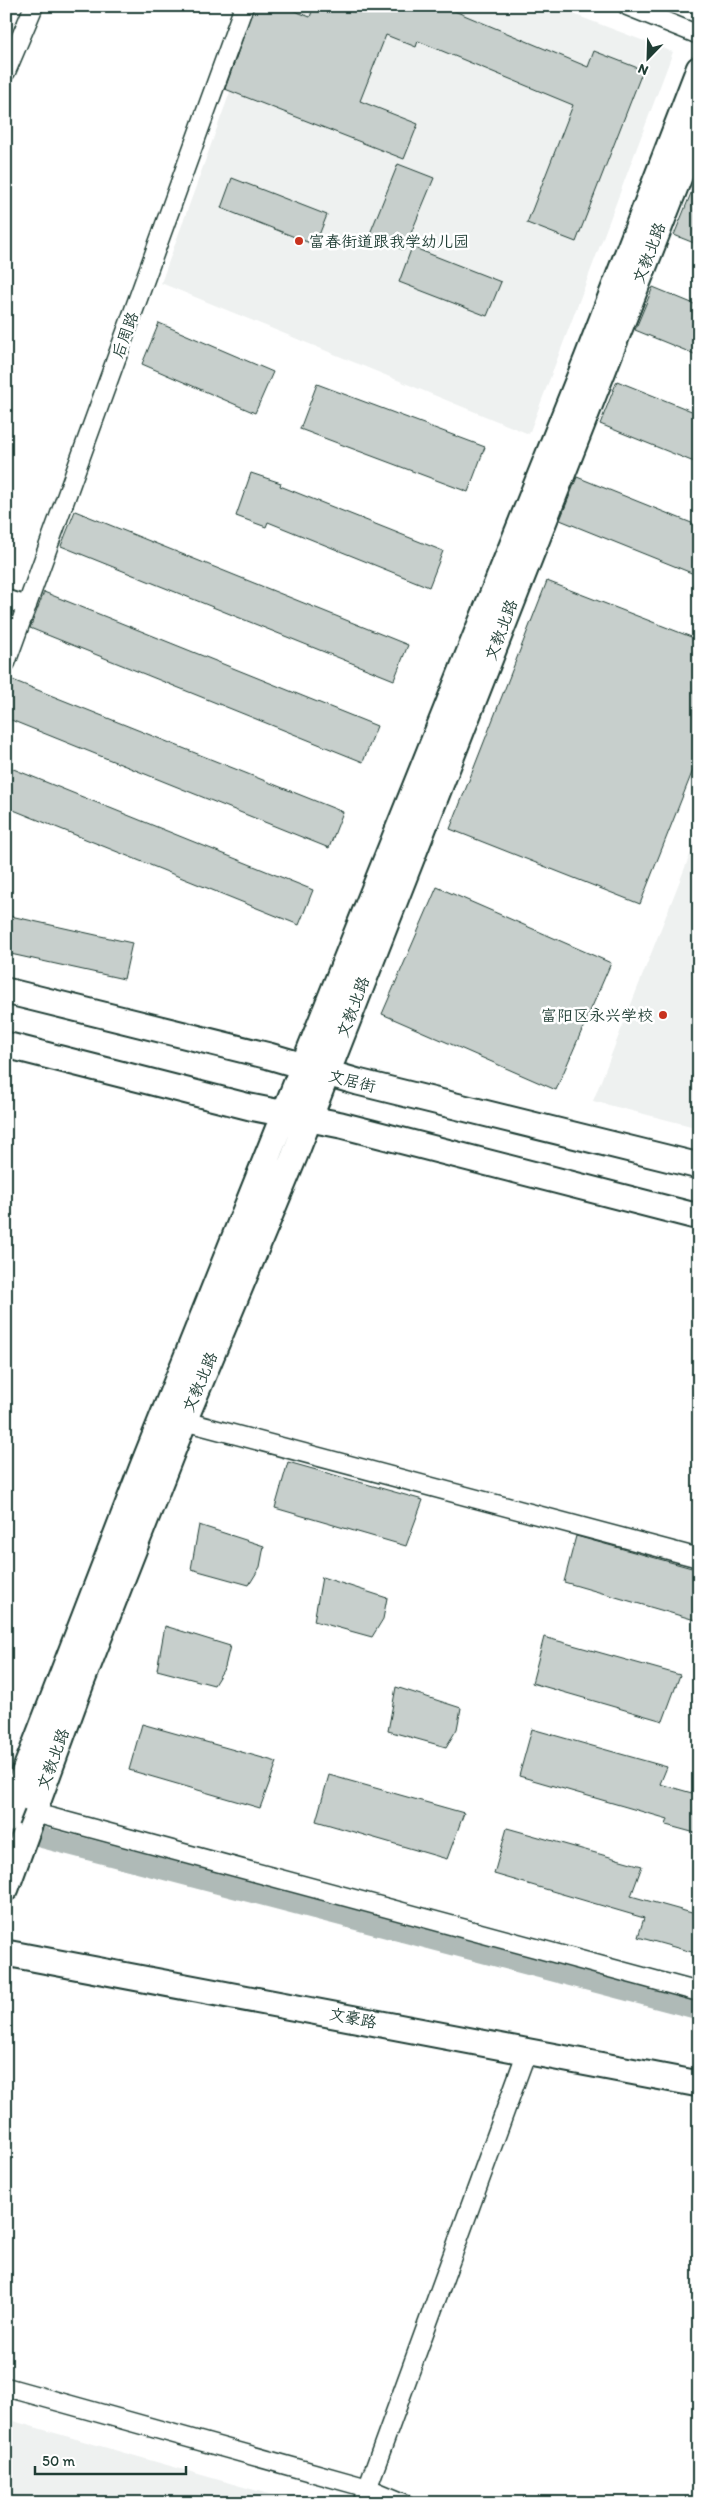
<svg xmlns="http://www.w3.org/2000/svg" width="705" height="2509" viewBox="0 0 705 2509" font-family="Itim,'LXGW WenKai TC',sans-serif">
<rect width="100%" height="100%" fill="#fff"/>
<filter id="ink" filterUnits="userSpaceOnUse"><feTurbulence type="fractalNoise" baseFrequency=".02" numOctaves="2"/><feDisplacementMap in="SourceGraphic" scale="10" xChannelSelector="R" yChannelSelector="G"/><feConvolveMatrix kernelMatrix="1 2 1 2 8 2 1 2 1" color-interpolation-filters="sRGB"/></filter>
<g filter="url(#ink)">
<path fill="#eef1f0" d="M265 6H552L673 52 529 434 161 283 234 81Z
M699 832V1128L593 1101Z
M6 2419 300 2503H6Z"/>
<g fill="none" stroke-linecap="round" stroke-linejoin="round">
<path stroke="#afbab7" stroke-width="21" d="M6 1828 699 2009"/>
</g>
<path fill="#c7cfcc" stroke="#1f3d34" d="M254 6H282L310 17 314 6H432L443 11 445 7 588 67 594 51 643 70 576 242 527 223 573 105 418 41 416 47 386 35 360 101 418 124 404 159 225 89Z
M398 164 434 178 404 250 369 236Z
M698 176H699V245L674 235Z
M232 178 327 215 315 245 221 208Z
M412 247 501 282 487 316 399 282Z
M653 287 699 306V356L635 330Z
M159 323 273 372 255 413 142 364Z
M617 381 699 414V464L600 424Z
M317 384 485 447 468 492 300 429Z
M251 473 281 483 280 486 443 551 429 587 268 522 266 527 236 516Z
M577 477 699 526V576L560 520Z
M75 511 408 645 394 680 61 546Z
M547 581 699 640V755L640 904 450 829Z
M44 592 377 726 363 762 30 628Z
M10 679 343 812 329 848 6 718V688Z
M6 766 313 890 299 925 6 807Z
M437 887 611 963 556 1090 382 1014Z
M6 915 132 943 124 979 6 953Z
M288 1462 423 1500 406 1546 275 1508Z
M199 1525 264 1546 260 1567 249 1585 191 1569Z
M576 1536 699 1570V1610L695 1620 564 1582Z
M322 1577 387 1598 383 1619 372 1637 314 1621Z
M165 1626 230 1646 225 1667 214 1685 157 1670Z
M544 1637 680 1675 663 1721 532 1683Z
M396 1687 461 1708 457 1729 446 1747 388 1731Z
M142 1724 277 1762 260 1808 129 1770Z
M532 1729 667 1767 660 1784 699 1795V1834L666 1825 668 1819 519 1776Z
M329 1775 464 1813 447 1859 316 1821Z
M507 1828 642 1866 631 1896 699 1915V1954L638 1937 644 1918 494 1874Z"/>
<g fill="none" stroke-linecap="round" stroke-linejoin="round">
<g stroke="#1f3d34" stroke-width="21">
<path id="street" d="M627 6 699 35
M6 72 34 6
M6 599 27 606
M6 663 244 6
M184 1421 699 1558
M46 1816 699 1992
M6 2387 368 2488 404 2503
M362 2503 527 2051"/>
</g>
<g stroke="#1f3d34" stroke-width="29">
<path id="secondary" d="M6 991 269 1056 358 1082 699 1166
M6 1045 250 1107 341 1125 699 1217
M12 1805 143 1466 587 359 699 69
M6 1888 81 1683 184 1421 294 1157 699 126
M6 1953 699 2084"/>
</g>
<use href="#street" stroke="#fff" stroke-width="18"/>
<use href="#secondary" stroke="#fff" stroke-width="25"/>
<g stroke="#1f3d34" stroke-width="29" stroke-linecap="butt">
<path id="secondary-bridge" d="M6 1820 12 1805"/>
</g>
<use href="#secondary-bridge" stroke="#fff" stroke-width="25"/>
</g>
</g>
<g fill="#c8321e" stroke="#fff" stroke-width="2">
<circle cx="299" cy="241" r="5"/>
<circle cx="663" cy="1015" r="5"/>
</g>
<g text-anchor="middle" dominant-baseline="central" stroke-width="5" stroke-linejoin="round" paint-order="stroke">
<g font-size="16" fill="#1f3d34" stroke="#fff" text-anchor="start">
<text x="309" y="241">富春街道跟我学幼儿园</text>
<text x="653" y="1015" text-anchor="end">富阳区永兴学校</text>
</g>
<g font-size="16" fill="#1f3d34" stroke="#fff">
<text transform="translate(649 253) rotate(-69)">文教北路</text>
<text transform="translate(125 335) rotate(-70)">后周路</text>
<text transform="translate(501 630) rotate(-69)">文教北路</text>
<text transform="translate(353 1007) rotate(-69)">文教北路</text>
<text transform="translate(352 1081) rotate(14)">文居街</text>
<text transform="translate(200 1382) rotate(-67)">文教北路</text>
<text transform="translate(53 1759) rotate(-70)">文教北路</text>
<text transform="translate(353 2018) rotate(11)">文豪路</text>
</g>
</g>
<rect width="705" height="2509" fill="none" stroke="#fff" stroke-width="25"/>
<rect x="12" y="12" width="680" height="2484" fill="none" stroke="#1f3d34" stroke-width="2" filter="url(#ink)"/>
<g transform="translate(648 58) rotate(203)" stroke="#ffffff" stroke-width="4" paint-order="stroke">
<path d="M0-4L9 19L0 12L-9 19Z" fill="#1f3d34"/>
<text y="-8" font-size="14" font-weight="bold" text-anchor="middle" fill="#1f3d34">N</text>
</g>
<path d="M35 2466v8h151v-8" fill="none" stroke="#1f3d34" stroke-width="2.5"/>
<text x="42" y="2466" font-size="15" fill="#1f3d34" stroke="#ffffff" stroke-width="4" paint-order="stroke">50 m</text>
</svg>
